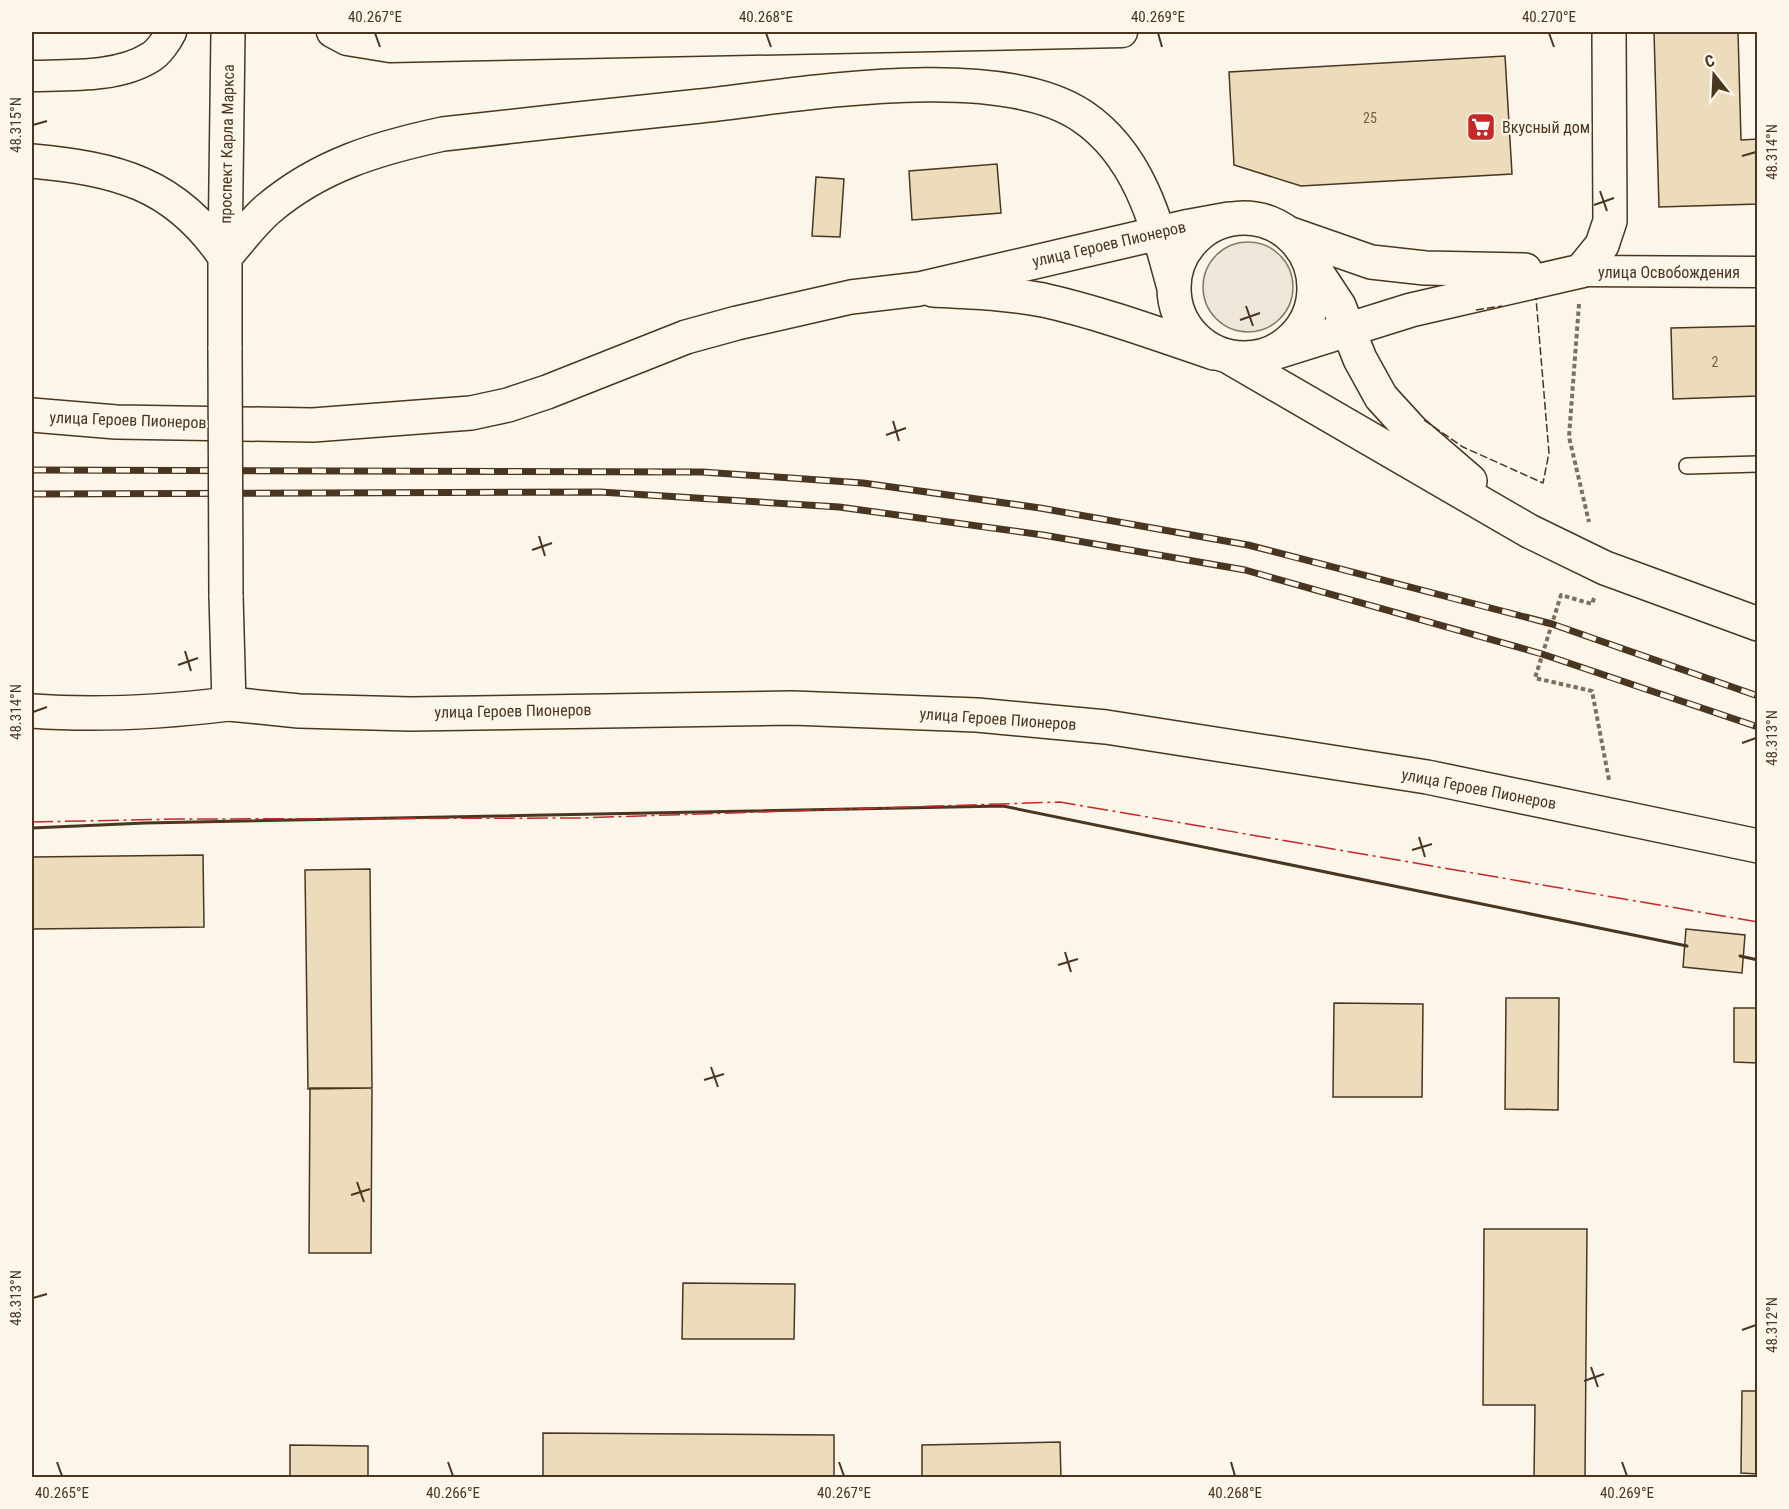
<svg xmlns="http://www.w3.org/2000/svg" width="1789" height="1509" viewBox="0 0 1789 1509" font-family="'Roboto Condensed',sans-serif">
<rect width="100%" height="100%" fill="#fbf6e9"/>
<path fill="#ede6d9" stroke="#887966" stroke-width="1.5" d="M1203 287a45 45 0 1 1 90 0a45 45 0 1 1-90 0Z"/>
<path fill="#ecdcbc" stroke="#4a3520" stroke-width="1.5" d="M1654 32H1738L1741 140 1758 139V204L1659 207Z
M1505 56 1512 174 1301 186 1234 165 1229 72Z
M997 164 1001 213 912 220 909 171Z
M816 177 844 179 840 237 812 236Z
M1758 326V396L1673 399 1671 328Z
M203 855 204 927 32 929V857Z
M370 869 372 1088 308 1089 305 870Z
M1686 929 1745 935 1742 973 1683 967Z
M1506 998H1559L1558 1110 1505 1109Z
M1334 1003 1423 1004 1422 1097H1333Z
M1734 1008H1758V1063L1734 1062Z
M310 1088H372L371 1253H309Z
M1484 1229H1587L1585 1478H1534L1535 1405H1483Z
M683 1283 795 1284 794 1339H682Z
M1742 1391H1758V1474L1741 1473Z
M543 1433 834 1435V1478H543Z
M1060 1442 1061 1478H922V1445Z
M290 1445 368 1446V1478H290Z"/>
<g fill="none" stroke-linecap="round" stroke-linejoin="round">
<g stroke="#4a3520" stroke-width="18">
<path id="lane" d="M1687 466 1758 464"/>
</g>
<g stroke="#4a3520" stroke-width="33">
<path id="street" d="M332 32 347 40 390 47 1122 32
M32 76C69 75 118 78 151 57 159 52 167 40 171 32
M1581 271 1758 272"/>
</g>
<g stroke="#4a3520" stroke-width="36">
<path id="secondary" d="M1288 233 1371 262 1425 268 1525 270
M225 257 228 32
M1581 271 1602 245 1610 221 1609 32
M933 290C970 292 1007 293 1043 300 1101 313 1158 334 1214 353
M1264 356 1411 310 1581 271
M229 704 299 711 410 714 792 708 977 715 1106 727 1427 777 1758 846"/>
</g>
<g stroke="#4a3520" stroke-width="36">
<path id="primary" d="M32 161C117 169 175 183 225 257
M1174 288a70 70 0 1 1 140 0a70 70 0 1 1-140 0Z
M225 257C239 241 252 223 268 209 320 165 378 148 443 134 529 124 614 115 700 106 800 95 997 59 1082 116 1140 155 1157 225 1174 288
M225 257V350
M1312 265 1339 306 1360 359 1381 397 1412 431 1470 481
M1229 357 1529 531 1605 568 1758 624
M32 415 116 422 313 425 471 413 508 405 547 392 686 337 737 323 851 297 919 289 1185 227 1229 219
M32 711C98 716 163 712 229 704L226 595"/>
</g>
<path stroke="#7f6f5c" stroke-width="4" stroke-dasharray="4.5 3" stroke-linecap="butt" d="M1579 304 1569 437 1589 522
M1594 598 1592 604 1561 595 1535 678 1592 691 1609 780"/>
<use href="#lane" stroke="#fbf6e9" stroke-width="15"/>
<use href="#street" stroke="#fbf6e9" stroke-width="30"/>
<use href="#secondary" stroke="#fbf6e9" stroke-width="33"/>
<use href="#primary" stroke="#fbf6e9" stroke-width="33"/>
<g stroke="#4a3520" stroke-width="7">
<path id="rail" d="M32 470 702 472 863 483 1040 508 1248 545 1552 624 1758 696
M32 494 600 492 839 507 1043 535 1245 570 1542 654 1758 727"/>
</g>
<use href="#rail" stroke="#fbf6e9" stroke-width="4.5" stroke-dasharray="14" stroke-linecap="butt"/>
<g stroke="#4a3520" stroke-width="36" stroke-linecap="butt">
<path id="primary-bridge" d="M225 350 226 595"/>
</g>
<use href="#primary-bridge" stroke="#fbf6e9" stroke-width="33"/>
<path stroke="#4a3520" stroke-width="1.5" stroke-dasharray="8 3" stroke-linecap="butt" d="M1476 310 1502 306
M1424 420 1463 447 1543 483 1549 453 1536 298"/>
<path stroke="#4a3520" stroke-width="3" d="M32 828 145 823 1003 806 1687 946
M1740 956 1758 960"/>
<path stroke="#c62828" stroke-width="1.5" stroke-dasharray="21 4.5 3 4.5" stroke-linecap="butt" d="M32 822 181 819 579 818 1060 802 1758 922"/>
</g>
<path fill="none" stroke="#4a3520" stroke-width="2" d="M375 33 380 47M766 33 771 47M1158 33 1162 47M1549 33 1554 47M33 125 47 121M1742 156 1756 152M1600 191 1607 211M1594 205 1614 198M1246 306 1253 326M1240 320 1260 313M893 421 899 441M886 435 906 428M539 536 545 556M532 550 552 543M185 651 191 671M178 665 198 658M33 712 47 707M1742 743 1756 738M1419 837 1425 857M1412 850 1432 844M1065 952 1071 972M1058 965 1078 959M711 1067 718 1087M704 1080 724 1074M357 1182 364 1202M351 1195 370 1189M33 1298 47 1294M1742 1330 1756 1325M1591 1367 1598 1387M1584 1381 1604 1374M57 1462 62 1476M448 1462 453 1476M839 1462 844 1476M1231 1462 1235 1476M1622 1462 1627 1476"/>
<defs>
<g id="supermarket-square" transform="scale(1.5)"><rect x="-9" y="-9" width="18" height="18" rx="4" fill="#c62828" stroke="#fbf6e9"/><path d="M-6-5.5h2.5l.6 2H6L4.5 2H-2.5L-4.4-4H-6ZM-1.5 3.2a1.3 1.3 0 1 0 .1 0ZM3 3.2a1.3 1.3 0 1 0 .1 0Z" fill="#fff"/></g>
</defs>
<g fill-rule="evenodd">
<use href="#supermarket-square" x="1481" y="127"/>
</g>
<g text-anchor="middle" dominant-baseline="central" stroke-width="4.5" stroke-linejoin="round" paint-order="stroke">
<g font-size="14" fill="#725f47">
<text x="1370" y="118">25</text>
<text x="1715" y="362">2</text>
</g>
<g font-size="16" fill="#4a3520" stroke="#fbf6e9" text-anchor="start">
<text x="1502" y="127">Вкусный дом</text>
</g>
<g font-size="16" fill="#4a3520" stroke="#fbf6e9">
<text transform="translate(227 144) rotate(-89)">проспект Карла Маркса</text>
<text transform="translate(1109 244) rotate(-13)">улица Героев Пионеров</text>
<text x="1669" y="272">улица Освобождения</text>
<text transform="translate(128 420) rotate(2)">улица Героев Пионеров</text>
<text transform="translate(513 711) rotate(-1)">улица Героев Пионеров</text>
<text transform="translate(998 719) rotate(4)">улица Героев Пионеров</text>
<text transform="translate(1479 789) rotate(11)">улица Героев Пионеров</text>
</g>
</g>
<rect width="1789" height="1509" fill="none" stroke="#fbf6e9" stroke-width="66"/>
<g transform="translate(1714 75) rotate(342)" stroke="#fbf6e9" stroke-width="4.5" paint-order="stroke">
<path d="M0-4.5L10 22L0 15L-10 22Z" fill="#4a3520"/>
<text y="-9" font-size="16" font-weight="bold" text-anchor="middle" fill="#4a3520">С</text>
</g>
<rect x="33" y="33" width="1723" height="1443" fill="none" stroke="#4a3520" stroke-width="2"/>
<g font-size="15" text-anchor="middle" fill="#4a3520">
<text x="375" y="22">40.267°E</text>
<text x="766" y="22">40.268°E</text>
<text x="1158" y="22">40.269°E</text>
<text x="1549" y="22">40.270°E</text>
<text transform="translate(16 125) rotate(-90)" y="5">48.315°N</text>
<text transform="translate(1772 152) rotate(-90)" y="5">48.314°N</text>
<text transform="translate(16 712) rotate(-90)" y="5">48.314°N</text>
<text transform="translate(1772 738) rotate(-90)" y="5">48.313°N</text>
<text transform="translate(16 1298) rotate(-90)" y="5">48.313°N</text>
<text transform="translate(1772 1325) rotate(-90)" y="5">48.312°N</text>
<text x="62" y="1498">40.265°E</text>
<text x="453" y="1498">40.266°E</text>
<text x="844" y="1498">40.267°E</text>
<text x="1235" y="1498">40.268°E</text>
<text x="1627" y="1498">40.269°E</text>
</g>
</svg>
